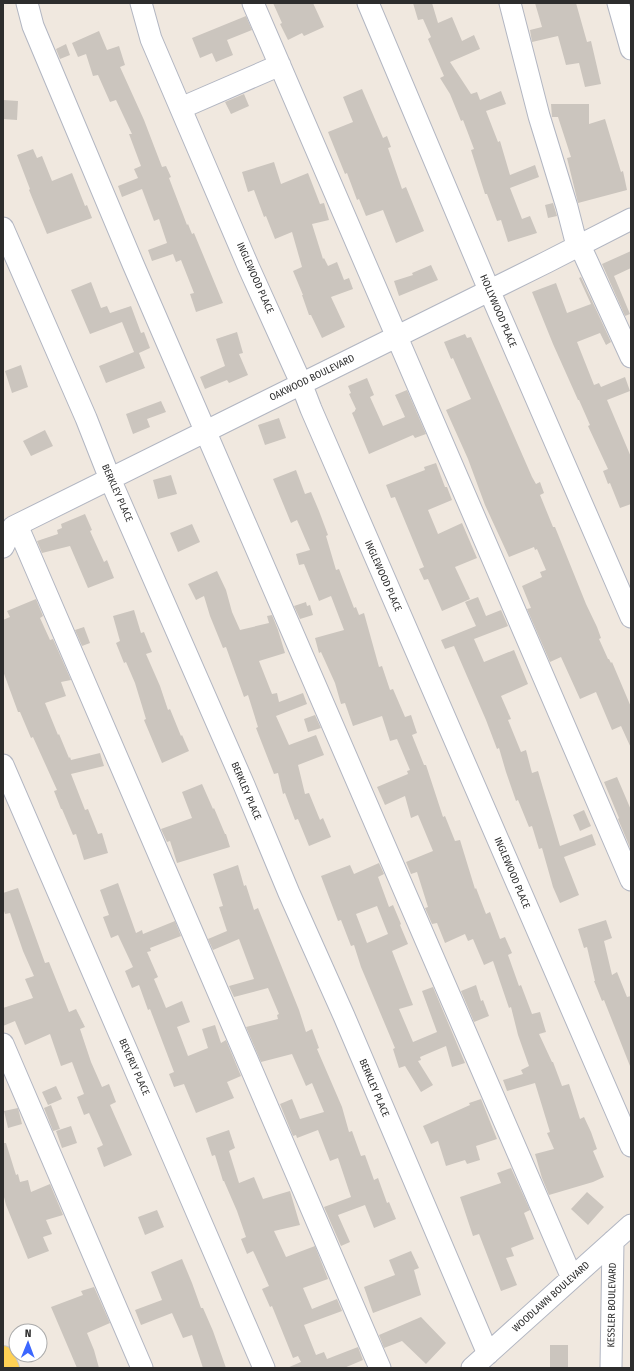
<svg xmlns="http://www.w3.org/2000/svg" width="634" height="1371" viewBox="0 0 634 1371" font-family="'Fira Sans Condensed',sans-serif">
<rect width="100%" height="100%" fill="#f0e8df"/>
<path fill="#cbc5be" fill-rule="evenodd" d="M273 3H313L324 27 304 36 302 33 288 40 280 24 282 23Z
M413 3H432L438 23 452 17 462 41 474 35 480 49 450 62 471 94 477 92 480 100 501 91 506 104 486 111 498 142 500 141 510 175 535 165 539 177 510 188 522 219 530 216 537 233 508 242 501 220 497 221 487 194H485L471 150 474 149 463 120 461 121 450 94 440 78 444 76 428 39 431 37 423 19 418 20Z
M535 3H576L587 42 591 41 601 84 585 87 579 63 566 65 558 36 532 42 530 30 542 27Z
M246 16 252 30 227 40 233 55 216 62 212 53 200 58 192 38Z
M99 31 107 50 119 46 125 65 120 67 144 120 162 167 166 166 171 177 169 178 187 225 188 224 192 234 194 233 223 303 196 312 190 294 194 293 181 260 176 262 173 254 152 261 148 250 167 243 159 219 154 221 142 189 122 197 118 186 138 178 134 169 141 166 129 134H132L116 100 110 102 98 75 93 76 86 54 78 57 72 43Z
M66 44 70 55 60 59 56 49Z
M362 89 383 138 387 136 391 147 388 148 402 189 406 187 424 231 396 243 383 210 366 216 359 199 357 200 347 173 345 174 328 132 353 122 343 97Z
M244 94 249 106 231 114 225 102Z
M3 100 18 101 17 120 3 119Z
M551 104H589V124L605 119 621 172 623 171 627 190 578 203 567 158 571 157 558 117H552Z
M33 149 37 158 42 156 52 181 72 173 85 206 87 205 92 218 47 234 29 190 30 189 17 155Z
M274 162 281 184 308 173 320 204 324 203 329 220 312 224 323 259 324 258 328 266 337 262 344 280 349 278 353 289 331 297 345 327 322 338 311 315H309L302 295H303L293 271 302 267 292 232 275 239 266 216 264 217 254 190 248 192 242 172Z
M553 203 557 216 548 218 545 205Z
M631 251V268L614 276 630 314 625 316 602 264Z
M431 265 438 280 399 296 394 281 413 275 412 273Z
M581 277 611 342 606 345 600 333 577 342 594 385 599 383 601 387 625 377 630 391 607 400 631 457V504L620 508 610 483 608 484 603 471 608 469 588 426 590 425 579 400H578L553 344 532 292 556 283 567 313 591 304 579 278Z
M91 282 101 308 107 306 110 313 131 306 141 333 144 332 150 348 139 353 145 368 106 383 99 366 134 352 122 322 90 334 71 290Z
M237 332 243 353 239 354 248 375 229 383 227 380 205 389 200 377 225 366 216 339Z
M465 334 467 338 471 337 532 477 536 484 540 482 544 493 540 495 553 527H555L586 604 597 627 601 638 599 639 608 659H609L611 663 612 662 631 707V748L621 726 612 730 596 692 580 699 561 657 550 662 527 609 531 608 522 586 542 577 540 572 546 570 537 549 535 550 534 547 509 557 485 505 468 459 446 410 471 399 453 358 451 359 444 342Z
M21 365 28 387 12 393 5 371Z
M367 378 374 395 370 397 383 426 405 417 395 395 407 390 426 434 415 438 413 435 369 454 352 413 355 411V410L356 409 349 394 351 393 348 386Z
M161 401 166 412 147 419 150 427 133 434 126 414Z
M279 418 286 438 265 445 258 425Z
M45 430 53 446 31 456 23 441Z
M436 463 445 487H447L452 500 428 510 438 534 462 523 477 558 455 567 470 599 442 611 428 579 424 580 419 569 424 567 395 497 391 498 386 485 425 470 424 467Z
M296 470 305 494 311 492 319 511 328 535 326 536 336 570 339 569 354 608 356 607 359 615 364 613 379 667 382 666 390 690 393 689 405 717 411 715 417 733 412 735 424 765H426L443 817 445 816 455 841 460 840 475 889 476 888 486 914 490 912 500 939 505 937 512 953 508 955 519 986 521 985 532 1014 540 1012 546 1032 539 1034 552 1062H553L562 1086 569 1084 580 1119 584 1117 591 1132 597 1149 593 1151 604 1177 593 1182 549 1195 542 1178 535 1154 554 1149 547 1133 550 1132 535 1083 507 1091 503 1080 523 1074 521 1070 529 1066 518 1035 511 1007 509 1008 493 961 484 965 473 939 468 941 465 934 445 943 437 923 432 924 425 908 428 907 417 872 411 874 406 862 433 851 418 815 411 818 405 796 385 805 377 787 408 774 407 771 410 770 397 739 390 741 382 716 353 726 345 703 341 704 335 683 321 652 319 653 315 638 344 630 331 596 319 601 304 564 299 565 296 554 310 550 297 520 291 523 273 479Z
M171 475 177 494 158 499 153 480Z
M85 514 92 530 90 531 104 562 107 560 114 578 88 588 70 546 42 553 37 541 58 534 57 530 62 528 61 524Z
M192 524 200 542 178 552 170 533Z
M217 571 226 590 232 612 240 630 269 623 267 616 272 615 278 630 285 653 259 661 272 694 277 693 279 702 303 693 307 704 276 716 289 745 316 735 324 755 298 765 305 794 309 793 320 820 323 818 331 837 309 846 298 819 295 820 285 793 283 794 278 773 274 774 256 728 258 727 248 695 244 697 226 647 223 648 210 616 204 596 196 600 188 584Z
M478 597 486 616 501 610 508 626 474 639 484 662 514 650 528 684 501 696 511 719 508 720 521 752 526 750 532 773 538 771 560 846 592 834 596 845 564 857 579 895 560 903 553 887 542 848 539 849 532 826 529 827 518 800 516 801 506 772 499 748 497 749 486 720 454 646 445 649 441 640 476 626 465 602Z
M36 599 43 616 40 618 50 640 53 639 71 680 61 682 66 696 45 703 58 735 59 734 69 758 70 757 71 760 100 753 104 766 71 774 85 810 88 809 98 834 102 833 108 853 84 860 76 834 73 835 62 809H61L54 791 57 790 33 737 31 738 20 712H18L3 671V620L10 617 7 611Z
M306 602 307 606 310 605 313 615 300 619 294 606Z
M134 610 141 633 144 632 152 652 146 654 160 686 168 710 170 709 181 736 182 735 189 751 162 763 144 720 146 719 135 683 126 662 124 663 116 643 120 641 113 616Z
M84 627 90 643 82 646 75 630Z
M315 715 321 728 308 732 304 719Z
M617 777 631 810V850L618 819 619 818 604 782Z
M202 784 213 809 214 808 225 834H226L230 847 177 863 170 841 167 842 161 829 192 818 182 792Z
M584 810 591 826 580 831 573 815Z
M379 863 384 874 378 877 389 907 393 905 401 924 400 925 408 944 392 951 413 1005 399 1009 413 1042 437 1032 422 991 433 987 465 1063 452 1067 446 1046 420 1057 421 1060 418 1061 433 1085 421 1092 405 1066 399 1068 393 1049 395 1048 361 967 354 945 351 946 341 920 338 921 321 876 350 865 354 874ZM377 906 388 934 367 943 356 914Z
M238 865 244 886 246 885 254 910 258 908 299 1010 306 1032 312 1029 319 1048 317 1049 342 1107 349 1132 352 1131 361 1156 365 1155 374 1180 378 1178 387 1203 389 1202 396 1219 374 1228 365 1205 338 1215 350 1242 341 1246 324 1207 351 1197 338 1158 330 1161 318 1130 297 1138 296 1135 293 1136 280 1104 292 1099 300 1119 324 1112 312 1083 306 1086 292 1054 261 1062 246 1027 278 1019 277 1015 279 1014 268 988 234 997 229 986 254 979 239 939 213 950 208 939 227 931 219 907 223 906 213 874Z
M118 883 136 933 142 930 143 934 175 921 181 936 150 948 151 951 147 952 158 977 154 979 166 1008 182 1001 190 1022 177 1027 188 1056 208 1048 202 1029 215 1025 221 1043 226 1040 241 1076 227 1082 234 1098 196 1113 184 1084 174 1087 169 1074 174 1072 150 1009 148 1010 139 985 132 988 125 971 133 967 118 935 111 938 103 917 109 915 100 890Z
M18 888 45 963 49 962 69 1012 76 1009 85 1027 80 1029 91 1062 102 1087 109 1084 116 1102 110 1105 132 1155 104 1167 97 1148 103 1145 89 1113 84 1115 77 1097 84 1094 72 1062 61 1066 50 1034 25 1045 15 1021 3 1026V1008L33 998 25 979 34 976 23 951 10 913 5 914 3 908V893Z
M606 920 612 938 604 941 612 975 617 972 627 997 631 996 630 1066 604 1000 602 1001 594 981H595L587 947 584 948 578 929Z
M476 985 481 1001 483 1000 489 1016 474 1022 461 991Z
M56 1086 62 1099 48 1105 42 1092Z
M481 1099 497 1139 476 1146 480 1160 467 1164 465 1160 446 1166 438 1141 431 1144 423 1126 470 1105 469 1103Z
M51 1105 60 1129 53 1131 44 1108Z
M18 1108 22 1124 8 1128 4 1111Z
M71 1126 77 1143 62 1148 56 1131Z
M229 1130 235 1148 229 1151 239 1183 254 1177 263 1199 290 1191 300 1225 274 1231 286 1257 315 1246 328 1279 303 1288 312 1309 337 1299 342 1311 304 1325 316 1355 324 1352 327 1359 358 1347 363 1360 344 1368H287L301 1362 298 1356 293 1358 272 1306 270 1307 262 1289 269 1286 255 1255 253 1251 247 1254 241 1239 246 1237 237 1211 224 1181H223L215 1155 212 1156 206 1138Z
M3 1143H6L16 1175 18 1174 20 1182 28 1180 31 1192 50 1184 63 1215 46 1220 52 1234 43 1237 49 1251 28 1259 6 1205 3 1193Z
M511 1168 530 1210 524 1213 534 1239 511 1248 514 1256 506 1258 517 1285 501 1291 479 1234 473 1236 460 1197 501 1183 497 1173Z
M587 1192 604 1207 588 1225 571 1209Z
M157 1210 164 1227 145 1235 138 1217Z
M411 1251 419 1268 414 1270 421 1295 373 1313 364 1287 395 1275 389 1260Z
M182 1259 192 1283 201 1308H203L213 1331 226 1368H203L192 1335 183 1338 172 1313 141 1325 135 1310 162 1300 151 1272Z
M94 1287 110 1323 87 1333 94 1350 99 1368H77L51 1307 83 1295 81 1291Z
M421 1317 446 1343 426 1364 402 1341 384 1348 379 1335Z
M550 1345H568V1368H550Z"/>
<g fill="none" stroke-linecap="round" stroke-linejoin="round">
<g stroke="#b2b6c2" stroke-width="23">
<path id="minor" d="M27 3 33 26 133 264 572 1278
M141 3 151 39 249 268 301 383 311 409 631 1146
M253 3 631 880
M368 3 489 290 631 617
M510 3 539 116 567 207 576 242 582 250 631 357
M618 3 631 49
M181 108 280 65
M3 228 86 418 110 479 244 785 289 893 344 1016 488 1354
M17 525 380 1368
M3 547 13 527 17 525 547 262 631 219
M3 765C91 966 177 1167 264 1368
M3 1044 142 1368
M472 1368 631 1225
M611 1368 613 1241"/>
</g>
<g stroke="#c8c8c8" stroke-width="24">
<path id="major" d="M3 1357 8 1368"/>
</g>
<use href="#minor" stroke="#fff" stroke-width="21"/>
<use href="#major" stroke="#ffd155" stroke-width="22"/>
</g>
<g text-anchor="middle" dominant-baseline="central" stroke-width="3" stroke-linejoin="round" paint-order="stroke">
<g font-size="10" fill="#2d2d2d" stroke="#fff">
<text transform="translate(255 278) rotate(66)">INGLEWOOD PLACE</text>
<text transform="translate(498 311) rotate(67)">HOLLYWOOD PLACE</text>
<text transform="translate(312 378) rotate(-26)">OAKWOOD BOULEVARD</text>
<text transform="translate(117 493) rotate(66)">BERKLEY PLACE</text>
<text transform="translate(383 576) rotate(66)">INGLEWOOD PLACE</text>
<text transform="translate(246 791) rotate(67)">BERKLEY PLACE</text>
<text transform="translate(512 873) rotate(67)">INGLEWOOD PLACE</text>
<text transform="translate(134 1067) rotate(66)">BEVERLY PLACE</text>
<text transform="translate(374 1088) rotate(67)">BERKLEY PLACE</text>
<text transform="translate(551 1297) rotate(-42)">WOODLAWN BOULEVARD</text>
<text transform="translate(612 1305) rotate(-89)">KESSLER BOULEVARD</text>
</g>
</g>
<rect width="634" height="1371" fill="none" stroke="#2d2d2d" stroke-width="8"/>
<g transform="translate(28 1343) rotate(1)"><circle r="19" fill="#ffffff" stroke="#ababab"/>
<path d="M0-3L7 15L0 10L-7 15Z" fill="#3c67ff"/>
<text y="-6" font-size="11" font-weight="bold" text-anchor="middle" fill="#2d2d2d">N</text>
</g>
</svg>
